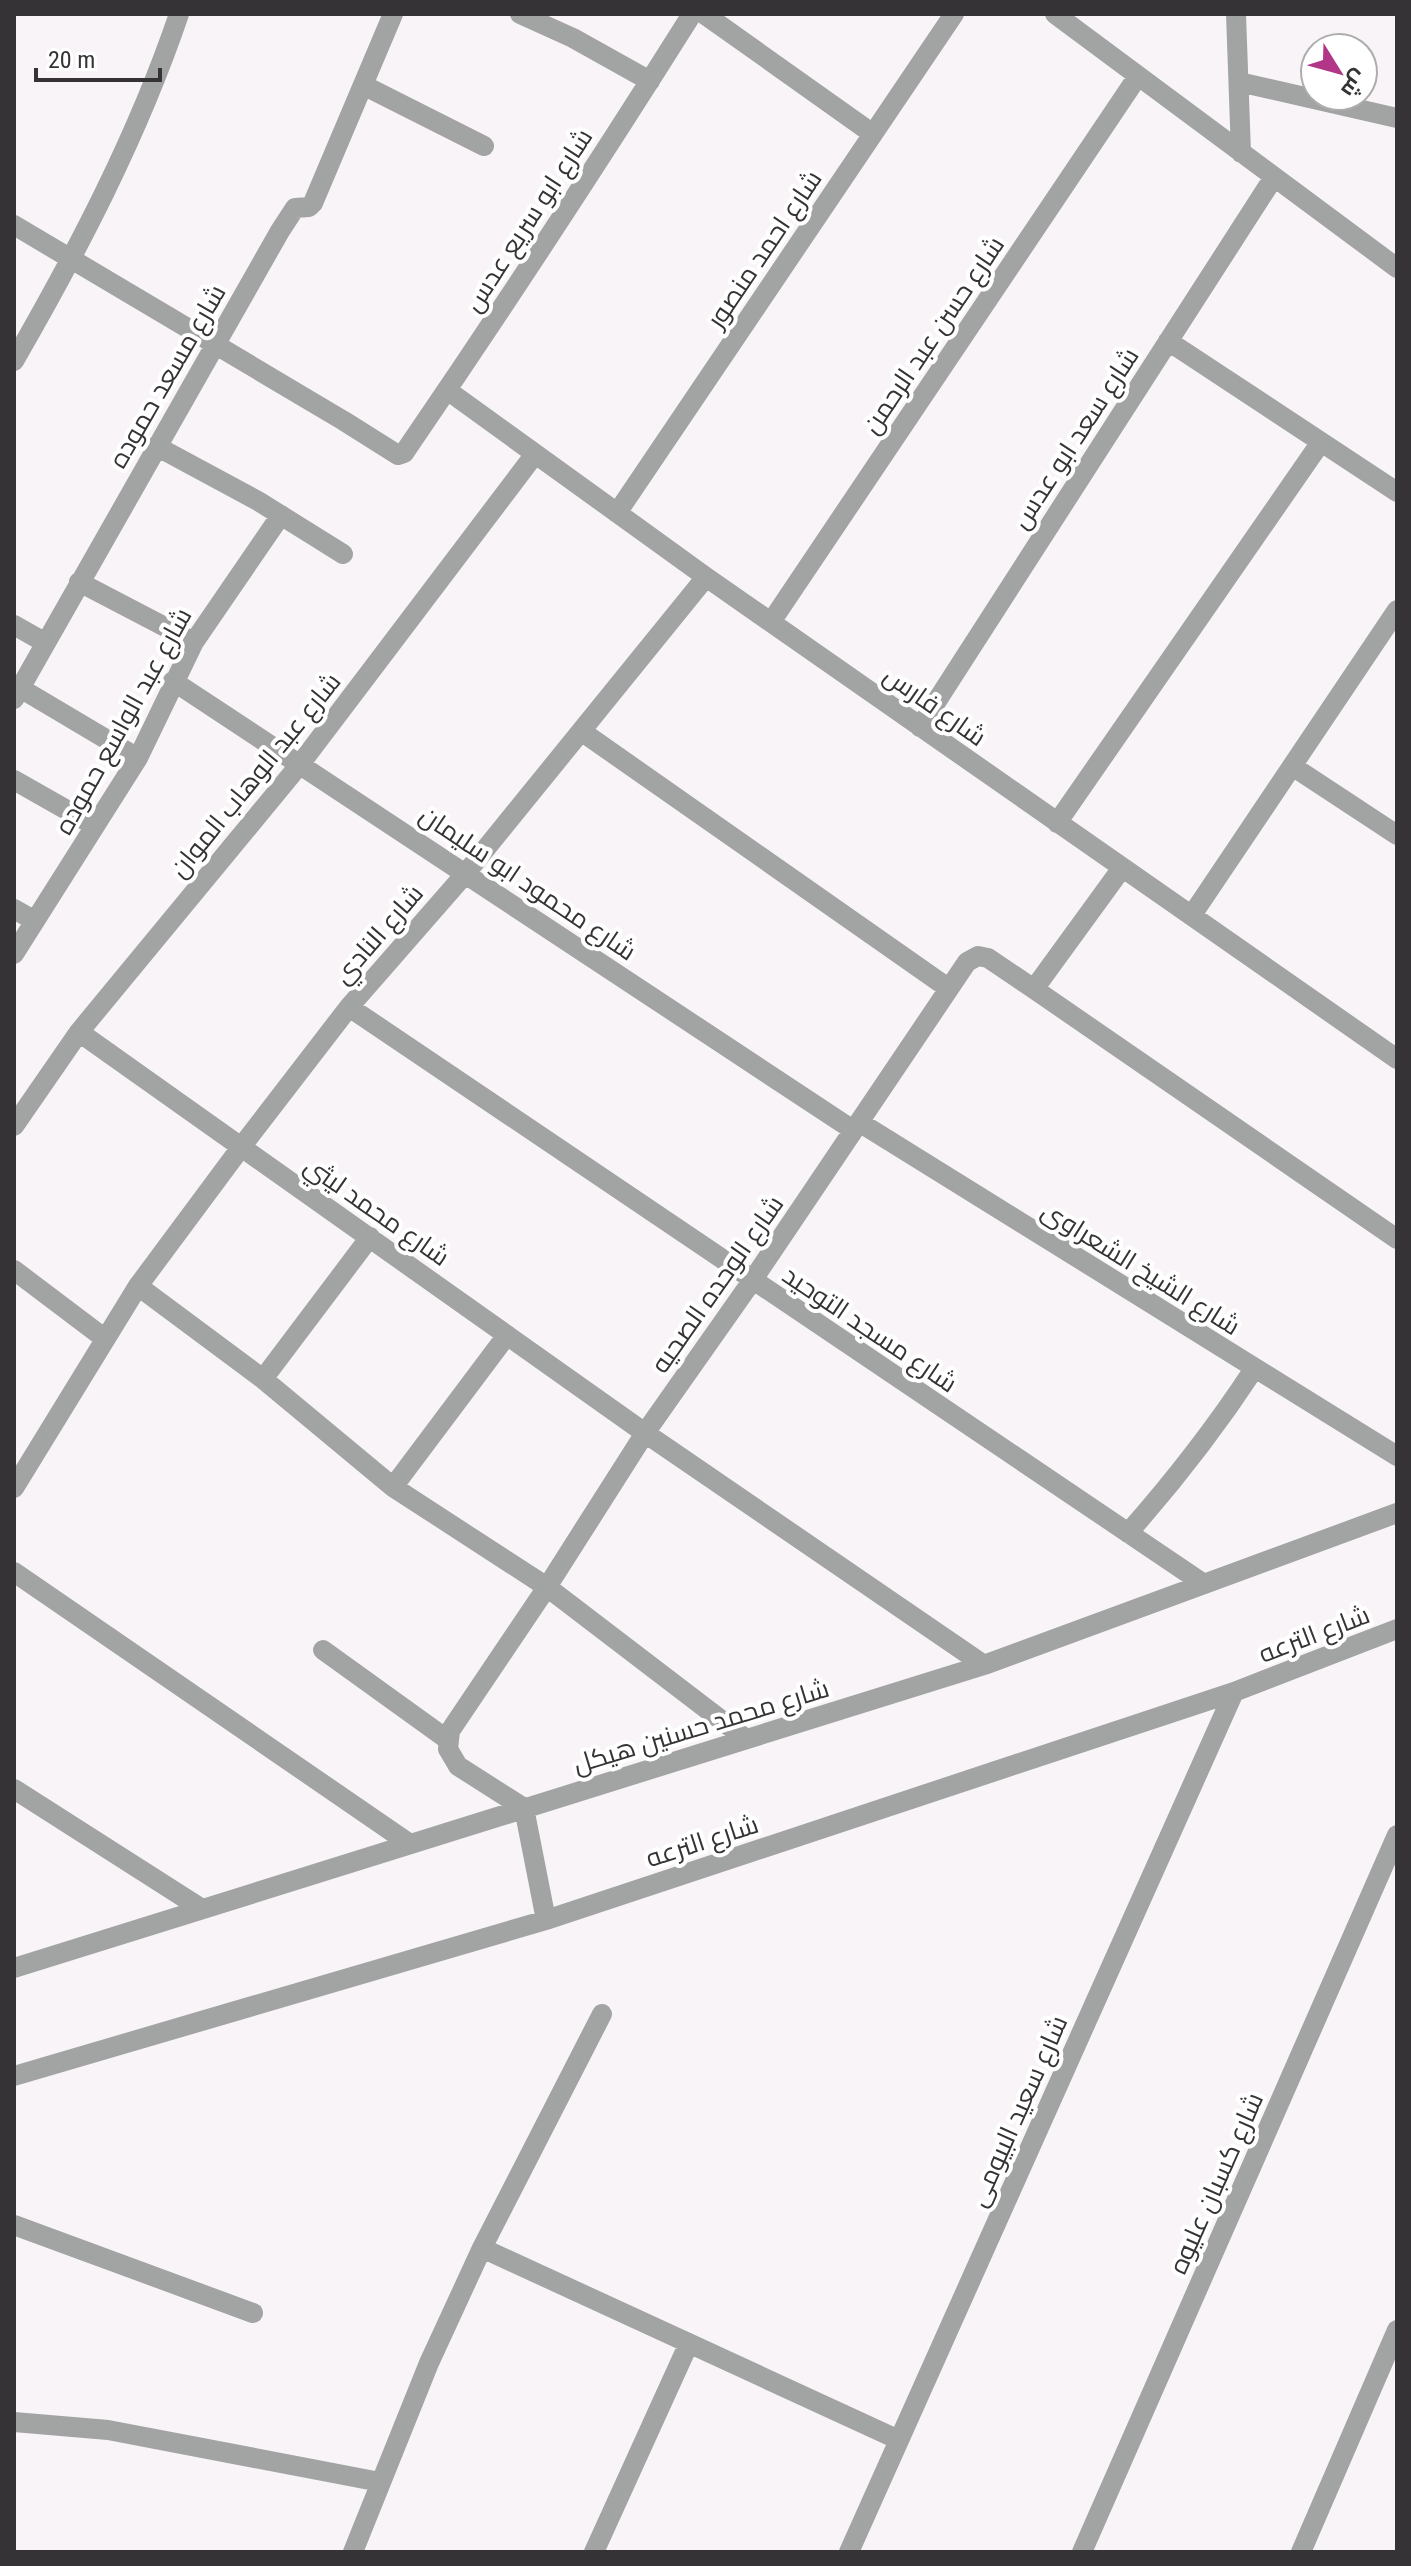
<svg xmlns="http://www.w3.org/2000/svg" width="1411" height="2566" viewBox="0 0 1411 2566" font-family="'Roboto Condensed',Cairo,sans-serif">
<rect width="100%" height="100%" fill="#f9f4f8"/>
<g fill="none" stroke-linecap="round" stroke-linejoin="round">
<path stroke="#a1a4a3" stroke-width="20" d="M323 1650 448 1740"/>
<path stroke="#a1a4a3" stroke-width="20" d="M520 14 573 38 650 81
M704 14 873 134
M1055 14 1397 268
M1236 14 1241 153
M1239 82 1397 118
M363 85 484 146
M14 225 344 421 398 455 404 453C503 308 599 162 692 14
M1168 341 1397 492
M14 361C78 250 138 135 179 14
M447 390 706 577 1397 1059
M156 446 258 501 343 554
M617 513 954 14
M79 582 194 642
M771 622 1138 76
M14 625 44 642
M173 681 853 1130
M20 688 138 758
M14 699 280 231 295 208 309 207 313 203 393 14
M920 727 1274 177
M581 731 948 988
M1292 766 1397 835
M14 780 95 826
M1057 823 1321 442
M14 909 35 921
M1192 915 1397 610
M14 954 138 758 194 642 281 515
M1034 989 1397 1239
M349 1007 1204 1584
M79 1032 645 1433 984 1665
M859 1122 1397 1456
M14 1126 79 1032 301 763 535 454
M14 1270 104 1338
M138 1286 263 1379 393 1487 547 1587 746 1739
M263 1379 370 1237
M393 1487 507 1335
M14 1488 138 1286 242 1146 349 1007 466 873 706 577
M1128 1533C1174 1481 1216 1427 1254 1369
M14 1572 410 1844
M14 1789 202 1909
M546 1920 524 1808 458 1766 448 1749 450 1731 547 1587 645 1433 752 1281 967 962 978 956 988 958 1034 989 1122 868
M14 1968 984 1665 1397 1513
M14 2076 546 1920 1234 1692 1397 1629
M14 2225 253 2313
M482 2248 899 2440
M14 2422 108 2430 380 2482
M353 2552 429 2363 482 2248 602 2014
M594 2552 689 2343
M849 2552 1234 1692
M1082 2552 1397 1835
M1301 2552 1397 2330"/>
</g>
<g text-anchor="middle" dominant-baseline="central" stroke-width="8" stroke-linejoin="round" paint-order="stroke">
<g font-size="26" fill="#353335" stroke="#fff">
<text transform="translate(528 220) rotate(-57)">شارع ابو سريع عدس</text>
<text transform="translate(764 249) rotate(-56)">شارع احمد منصور</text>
<text transform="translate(933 335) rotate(-56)">شارع حسن عبد الرحمن</text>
<text transform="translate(167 376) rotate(-60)">شارع مسعد حموده</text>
<text transform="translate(1075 438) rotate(-57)">شارع سعد ابو عدس</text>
<text transform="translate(935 706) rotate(35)">شارع فارس</text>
<text transform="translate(123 721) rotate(-61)">شارع عبد الواسع حموده</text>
<text transform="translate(255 775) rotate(-51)">شارع عبد الوهاب الموان</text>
<text transform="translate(528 883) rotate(34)">شارع محمود ابو سليمان</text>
<text transform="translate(378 934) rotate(-49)">شارع النادي</text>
<text transform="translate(377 1211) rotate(35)">شارع محمد ليثي</text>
<text transform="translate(1141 1268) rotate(32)">شارع الشيخ الشعراوى</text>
<text transform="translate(717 1284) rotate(-55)">شارع الوحده الصحيه</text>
<text transform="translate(870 1329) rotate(34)">شارع مسجد التوحيد</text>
<text transform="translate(1314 1634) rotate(-21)">شارع الترعه</text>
<text transform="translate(701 1726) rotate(-17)">شارع محمد حسنين هيكل</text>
<text transform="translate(702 1841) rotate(-18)">شارع الترعه</text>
<text transform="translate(1018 2111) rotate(-66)">شارع سعيد البيومى</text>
<text transform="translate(1216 2183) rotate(-66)">شارع كسبان عليوه</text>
</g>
</g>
<rect width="1411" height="2566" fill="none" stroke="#353335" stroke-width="32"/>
<g transform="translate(1339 72) rotate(127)"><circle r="38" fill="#ffffff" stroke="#aeadae" stroke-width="2"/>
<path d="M0-6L14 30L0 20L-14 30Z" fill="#b13687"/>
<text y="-12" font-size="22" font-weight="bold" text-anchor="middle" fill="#353335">ش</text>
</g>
<path d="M36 68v12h124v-12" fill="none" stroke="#353335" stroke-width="4"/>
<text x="48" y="68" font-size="24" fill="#353335" stroke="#ffffff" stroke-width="6" paint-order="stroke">20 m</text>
</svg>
